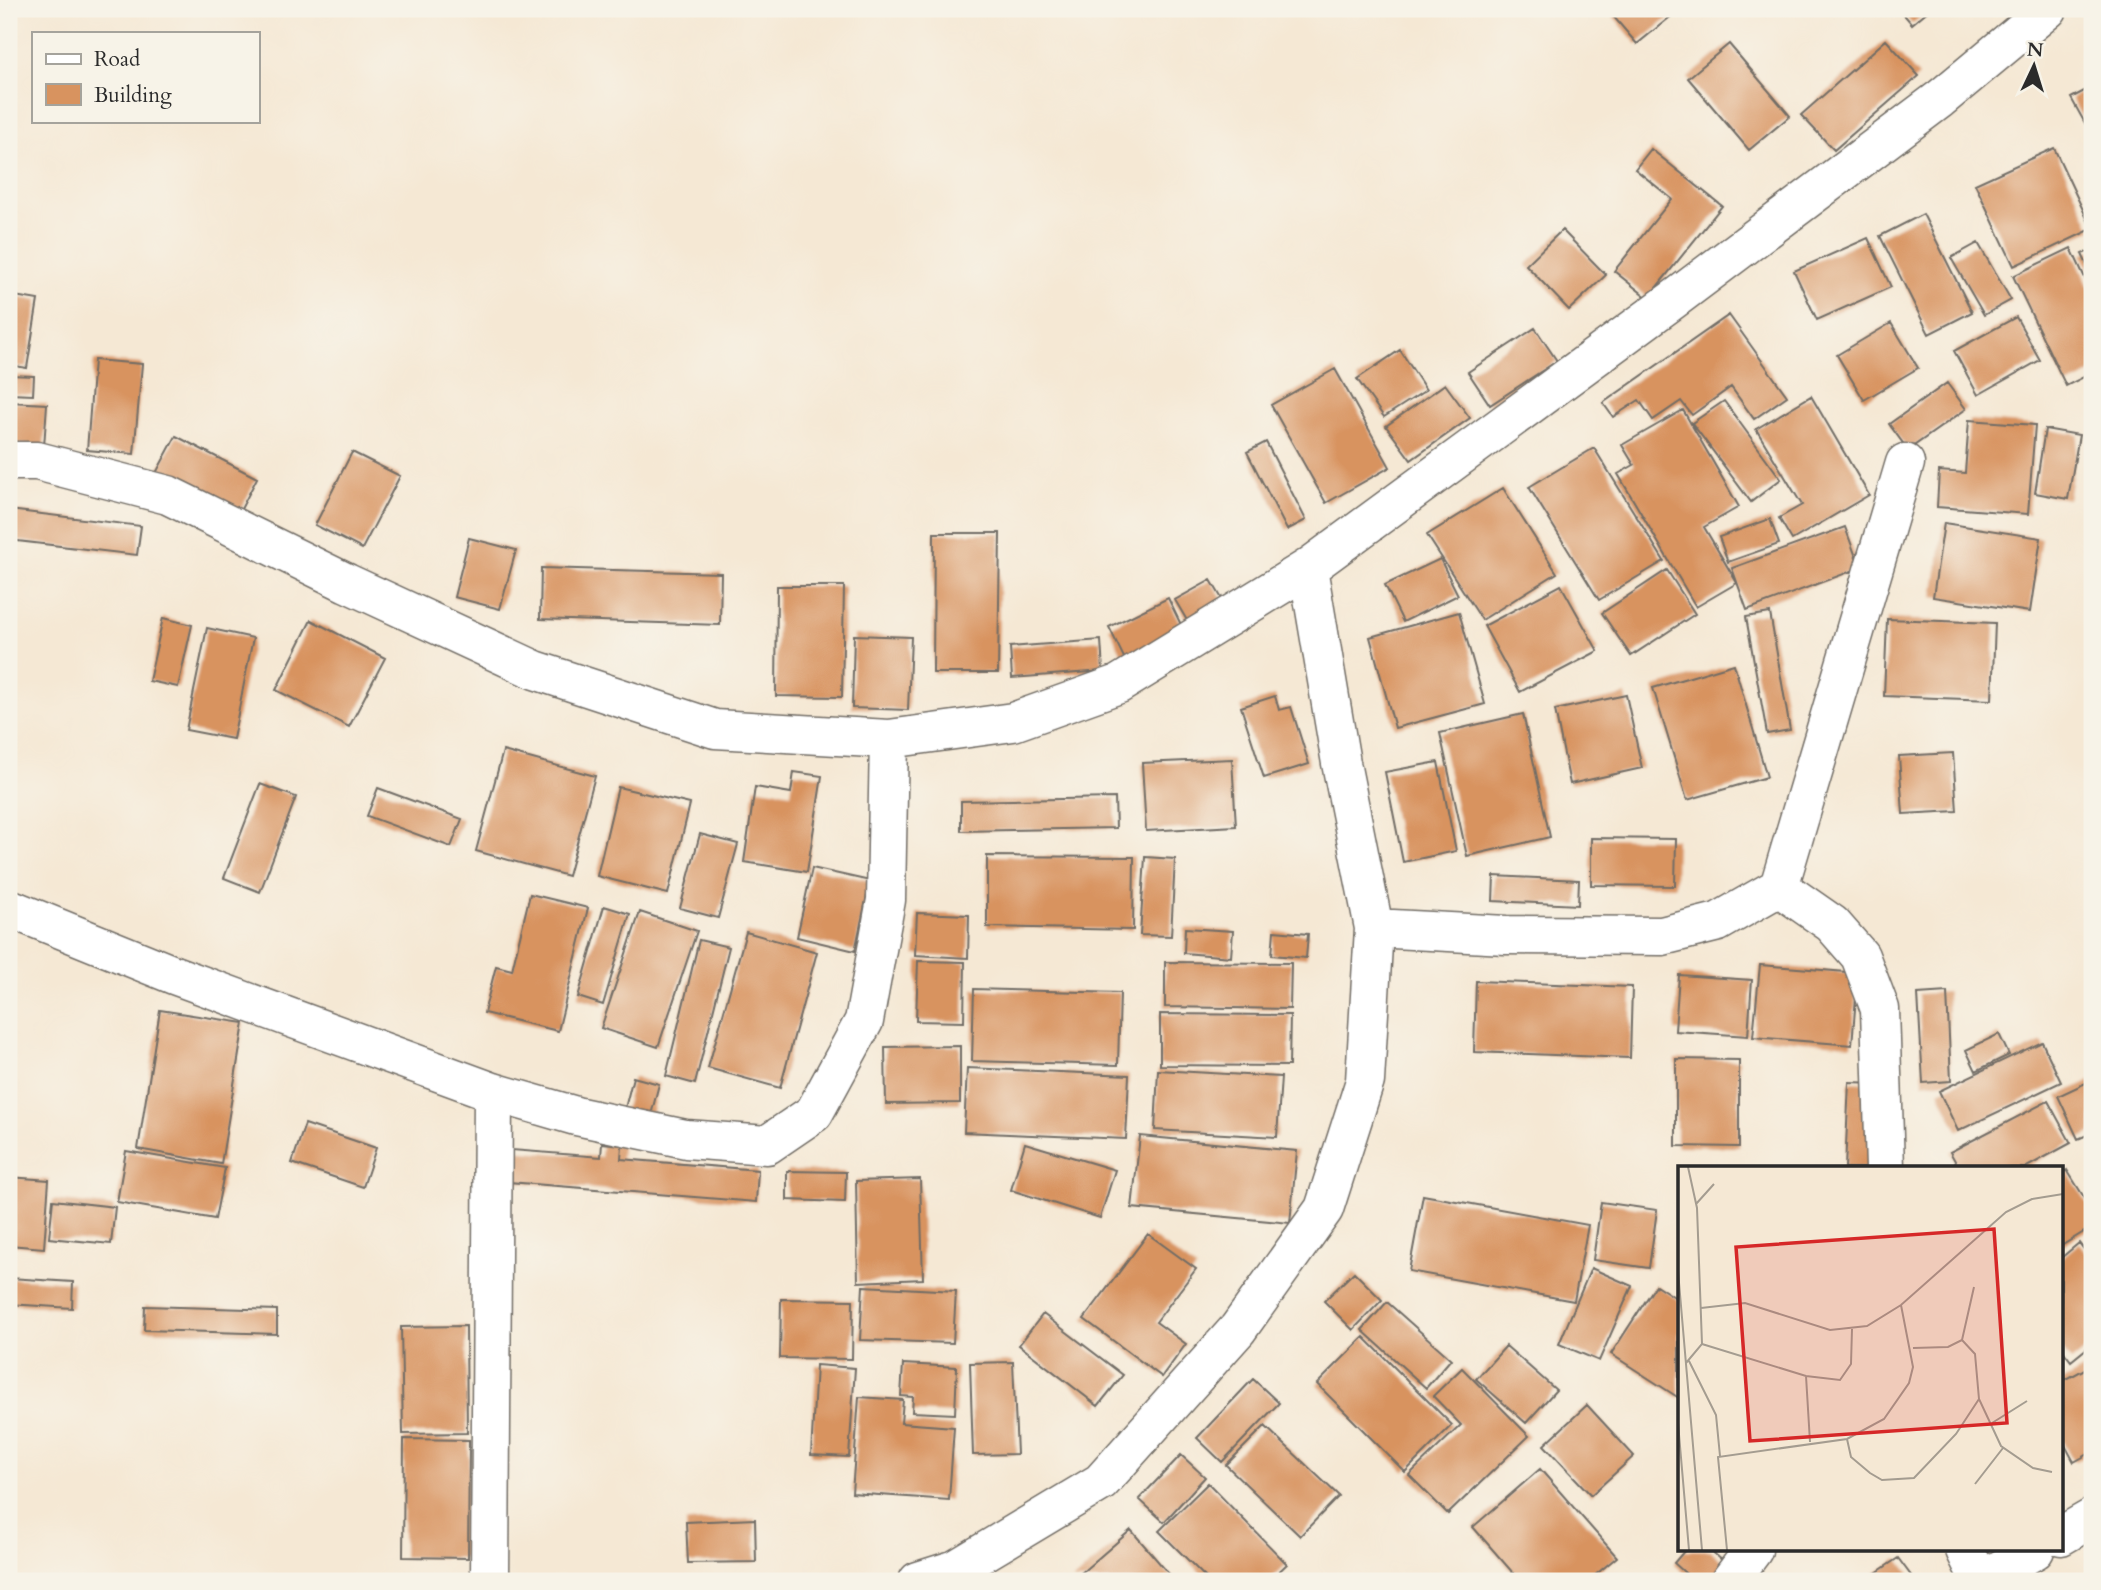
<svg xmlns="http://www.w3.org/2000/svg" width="2101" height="1590" viewBox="0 0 2101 1590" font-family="Cardo,serif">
<rect width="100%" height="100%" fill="#f7f3e8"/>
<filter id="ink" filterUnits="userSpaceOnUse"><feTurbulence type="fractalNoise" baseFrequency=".0143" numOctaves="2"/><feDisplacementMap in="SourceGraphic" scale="14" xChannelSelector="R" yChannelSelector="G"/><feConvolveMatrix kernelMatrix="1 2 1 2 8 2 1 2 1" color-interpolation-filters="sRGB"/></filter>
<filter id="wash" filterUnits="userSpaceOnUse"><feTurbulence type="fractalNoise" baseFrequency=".00686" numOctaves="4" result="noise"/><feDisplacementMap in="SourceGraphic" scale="28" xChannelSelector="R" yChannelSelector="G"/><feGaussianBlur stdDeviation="1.57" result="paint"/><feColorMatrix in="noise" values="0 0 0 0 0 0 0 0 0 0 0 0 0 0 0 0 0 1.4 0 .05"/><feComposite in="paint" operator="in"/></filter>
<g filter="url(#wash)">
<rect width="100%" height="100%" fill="#f5e8d4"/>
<g id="blocks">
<path fill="#d8935f" d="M1607 9H1680L1637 44Z
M1899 9H1930L1912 24Z
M1886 40 1919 76 1834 150 1801 115Z
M1729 44 1790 116 1749 150 1688 78Z
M2092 87V122L2086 125 2071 98Z
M2054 148 2092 229 2014 266 1975 184Z
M1651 149 1722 206 1648 298 1614 271 1672 199 1635 169Z
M1923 214 1972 312 1929 334 1880 236Z
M1562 230 1606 275 1569 310 1526 265Z
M1868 238 1891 287 1817 320 1794 271Z
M1978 243 2011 300 1984 315 1951 258Z
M2071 248 2092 293V373L2066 386 2013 276Z
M2092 250V276L2082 254Z
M9 295 38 300 27 368 9 365Z
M1729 315 1787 396 1754 419 1731 387 1692 415 1681 401 1653 420 1639 400 1613 417 1603 403Z
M2016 317 2040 360 1978 395 1954 351Z
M1891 323 1918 368 1864 400 1837 355Z
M1535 328 1557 361 1490 405 1468 372Z
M1400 350 1426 390 1384 417 1357 379Z
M94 360 142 364 134 454 87 450Z
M1335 369 1390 467 1326 503 1271 405Z
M9 375 34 376 33 395 9 394Z
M1947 383 1966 409 1908 450 1889 424Z
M1445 384 1470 418 1411 460 1386 426Z
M1811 396 1869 495 1792 540 1779 518 1802 505 1756 429Z
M1724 401 1781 479 1751 502 1692 423Z
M9 402 47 404 44 447 9 444Z
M1683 410 1739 507 1704 527 1737 583 1696 607 1618 474 1634 465 1622 445Z
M1969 420 2035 425 2028 514 1937 507 1939 471 1965 473Z
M2045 429 2079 435 2068 499 2035 493Z
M176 436 257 478 238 515 156 473Z
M1266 442 1306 520 1287 530 1247 452Z
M1594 448 1664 561 1599 600 1529 487Z
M352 452 400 476 362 549 315 525Z
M1503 488 1557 573 1482 620 1427 535Z
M9 510 141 526 137 555 9 540Z
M1770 519 1779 544 1728 562 1719 537Z
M1944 523 2041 538 2030 612 1933 597Z
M1845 527 1860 568 1747 610 1732 568Z
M934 533H1000L998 673H933Z
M469 538 516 550 500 609 454 597Z
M1440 559 1458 595 1403 622 1385 585Z
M541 568 721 573 720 625 540 619Z
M1667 570 1695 614 1631 656 1602 613Z
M1211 580 1228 609 1192 629 1175 600Z
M1561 585 1598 651 1520 692 1484 626Z
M777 586H844L842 697 776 696Z
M1168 598 1186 635 1127 664 1109 627Z
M1459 612 1485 704 1395 728 1370 637Z
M1770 613 1790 730 1767 734 1746 617Z
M163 618 192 625 178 687 149 681Z
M1887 619 1995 623 1992 700 1884 696Z
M311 620 385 658 349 727 276 690Z
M207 628 253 638 233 739 186 730Z
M854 635 911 637 908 710 852 708Z
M1101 640 1103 671 1012 678 1010 647Z
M1734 664 1767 777 1687 800 1653 688Z
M1626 695 1642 768 1570 784 1555 710Z
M1275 696 1279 710 1291 707 1309 764 1264 778 1241 707Z
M1523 714 1550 837 1467 856 1440 733Z
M503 751 595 776 568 876 476 851Z
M1953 753 1957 811 1903 814 1899 756Z
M1232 759 1236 826 1146 831 1142 763Z
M1438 762 1456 851 1403 862 1385 772Z
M794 772 822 776 807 872 744 862 755 787 791 793Z
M260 784 296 797 260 892 224 878Z
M618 787 690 804 668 894 597 876Z
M378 788 462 819 451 847 367 816Z
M1115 798 1116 828 961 831V801Z
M700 834 738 844 718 918 680 908Z
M1591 838 1676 839 1675 886 1591 885Z
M987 856 1134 857 1133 930 987 927Z
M1145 857 1175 859 1171 936 1140 935Z
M812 868 870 881 855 951 797 937Z
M1494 876 1579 880 1578 905 1493 901Z
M530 894 588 908 558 1031 484 1013 496 966 512 970Z
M604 906 630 914 603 1005 578 997Z
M640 912 697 931 658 1047 601 1028Z
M917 913 969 915 968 958 915 955Z
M1185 928 1233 931 1231 957 1184 953Z
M1274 931 1308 934 1306 958 1272 955Z
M746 932 817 952 780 1088 708 1068Z
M699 940 729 947 695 1084 666 1076Z
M918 961 965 962 964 1022 916 1021Z
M1165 962 1291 963 1290 1009 1165 1007Z
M1760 965 1858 973 1852 1045 1753 1037Z
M1679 975 1752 980 1748 1036 1675 1031Z
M1476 981 1632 987 1630 1058 1474 1052Z
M974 989 1120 993 1118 1065 972 1061Z
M1947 992 1951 1081 1923 1083 1918 994Z
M160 1010 244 1023 221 1164 138 1149Z
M1160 1014 1290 1015 1289 1066 1160 1065Z
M1999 1034 2009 1055 1976 1071 1966 1050Z
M2042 1042 2061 1082 1958 1131 1939 1091Z
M960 1046V1103L886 1104 885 1047Z
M1676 1059 1739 1060V1147L1676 1146Z
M967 1068 1129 1075 1126 1139 964 1132Z
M1158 1070 1281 1077 1277 1137 1155 1130Z
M633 1077 659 1084 650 1119 624 1112Z
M2092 1080V1133L2078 1139 2058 1096Z
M1849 1082 1877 1083 1874 1168H1845Z
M2048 1101 2071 1143 2025 1168H1959L1950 1152Z
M305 1124 376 1148 363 1187 292 1163Z
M1140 1136 1297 1151 1290 1223 1132 1208Z
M602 1143 622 1145 621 1159 758 1170 756 1202 509 1182 512 1150 601 1157Z
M1025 1143 1115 1170 1100 1218 1011 1190Z
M126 1151 225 1168 215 1219 117 1202Z
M2067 1170 2092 1210V1227L2061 1246V1174Z
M787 1171 846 1172 845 1202 787 1200Z
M9 1177 49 1180 44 1248 9 1245Z
M920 1179 923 1279 858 1282 856 1181Z
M1423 1195 1588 1225 1574 1301 1409 1271Z
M53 1200 115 1207 111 1244 49 1238Z
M1601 1202 1657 1210 1649 1268 1593 1260Z
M1148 1234 1196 1269 1156 1322 1186 1344 1162 1377 1084 1319Z
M2079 1243 2092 1260V1344L2071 1361 2061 1348V1258Z
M1591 1268 1632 1286 1599 1361 1559 1344Z
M1354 1272 1382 1300 1353 1330 1324 1301Z
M9 1278 73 1282 72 1308 9 1304Z
M1656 1285 1679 1300V1398L1611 1354Z
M863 1286 956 1291 953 1343 860 1340Z
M781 1299 853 1300 852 1359 780 1358Z
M1387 1302 1451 1359 1426 1388 1362 1330Z
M145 1306 277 1310V1334L144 1330Z
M1043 1314 1123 1375 1098 1406 1019 1345Z
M466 1326 467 1433 403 1434 401 1327Z
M1364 1337 1452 1425 1405 1472 1317 1384Z
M1506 1346 1556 1390 1526 1423 1476 1379Z
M1013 1362 1017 1454 973 1455 970 1363Z
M903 1364 957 1367 955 1414 912 1412 913 1397 901 1396Z
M816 1365 855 1368 849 1457 811 1455Z
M2092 1365V1452L2074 1462 2061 1438V1382Z
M1462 1368 1529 1436 1448 1514 1409 1475 1461 1425 1433 1396Z
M1253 1379 1279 1403 1222 1462 1197 1438Z
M859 1397 903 1400 901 1423 954 1427 949 1500 852 1493Z
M1587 1405 1634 1456 1591 1495 1544 1445Z
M1265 1426 1339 1496 1300 1536 1226 1465Z
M404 1439 469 1440 468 1558 403 1557Z
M1181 1455 1205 1477 1164 1522 1139 1499Z
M1540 1469 1617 1557 1588 1581H1520L1473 1527Z
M1208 1483 1287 1564 1269 1581H1209L1159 1531Z
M755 1519 756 1562 688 1563 686 1522Z
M1131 1530 1175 1581H1072Z
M1685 1550H1710L1729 1566 1716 1581H1694L1674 1563Z
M1898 1558 1915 1581H1864Z"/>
</g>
</g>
<g filter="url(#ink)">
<use href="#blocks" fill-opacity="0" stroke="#726d66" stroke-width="2"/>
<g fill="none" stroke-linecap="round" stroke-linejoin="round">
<g stroke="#726d66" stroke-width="41">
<path id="minor" d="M9 461H37L168 495 347 583 535 670 715 729 889 739 1013 722 1119 684 1308 568 1673 300 1940 99 2048 9
M1779 887 1832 924 1860 956 1880 1009 1885 1168
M9 908 174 975 493 1092 576 1116 686 1139 767 1145 814 1113 864 1021 886 900 889 739
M1374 928 1506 935 1662 936 1718 922 1779 887 1905 463
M2061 1536 2092 1518
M1965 1550 1980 1581
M490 1581 493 1092
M918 1581 956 1569 1101 1482 1238 1329 1324 1209 1365 1081 1374 928 1341 763 1308 568
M1730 1581 1753 1550
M1980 1581 2035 1550"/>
</g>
<use href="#minor" stroke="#fff" stroke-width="38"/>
</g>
</g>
<g transform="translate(1678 1166)">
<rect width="385" height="385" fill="#f5e8d4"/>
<path fill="none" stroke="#a49c90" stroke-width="2" d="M18 38 36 18M0 105 24 384M23 142 67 137 152 164 189 160 223 139 328 46 354 33 385 28M284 174 297 188 301 233 323 280 355 302 374 306M24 178 128 210 162 214 173 198 174 163M235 182 270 181 284 174 296 121M11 195 38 249 42 290M8 197 24 178 19 42 10 1M128 210 132 276M0 257 11 384M314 257 349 235M169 273 173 291 192 307 204 314 236 312 278 268 301 233M297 318 325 282M49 384 40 291 169 273 206 253 231 217 235 201 223 139"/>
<path fill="#d62828" fill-opacity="0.15" stroke="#d62828" stroke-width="3.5" d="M316 63 329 257 72 275 58 81Z"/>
<rect width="385" height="385" fill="none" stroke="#2b2b2b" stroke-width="3.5"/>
</g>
<rect width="2101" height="1590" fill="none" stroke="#f7f3e8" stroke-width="35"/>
<rect x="32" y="32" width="228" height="91" fill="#f7f3e8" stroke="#a5a39c" stroke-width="2"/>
<rect x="46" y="54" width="35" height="10" fill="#ffffff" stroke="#a5a39c" stroke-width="2"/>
<text x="94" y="66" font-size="21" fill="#2b2b2b">Road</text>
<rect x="46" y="84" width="35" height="21" fill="#d8935f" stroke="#a5a39c" stroke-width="2"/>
<text x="94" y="102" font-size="21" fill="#2b2b2b">Building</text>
<g transform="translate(2034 66) rotate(4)" stroke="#f7f3e8" stroke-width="5" paint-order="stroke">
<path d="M0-5L12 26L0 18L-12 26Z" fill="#2b2b2b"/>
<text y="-10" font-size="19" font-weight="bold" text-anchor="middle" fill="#2b2b2b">N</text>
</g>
</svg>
